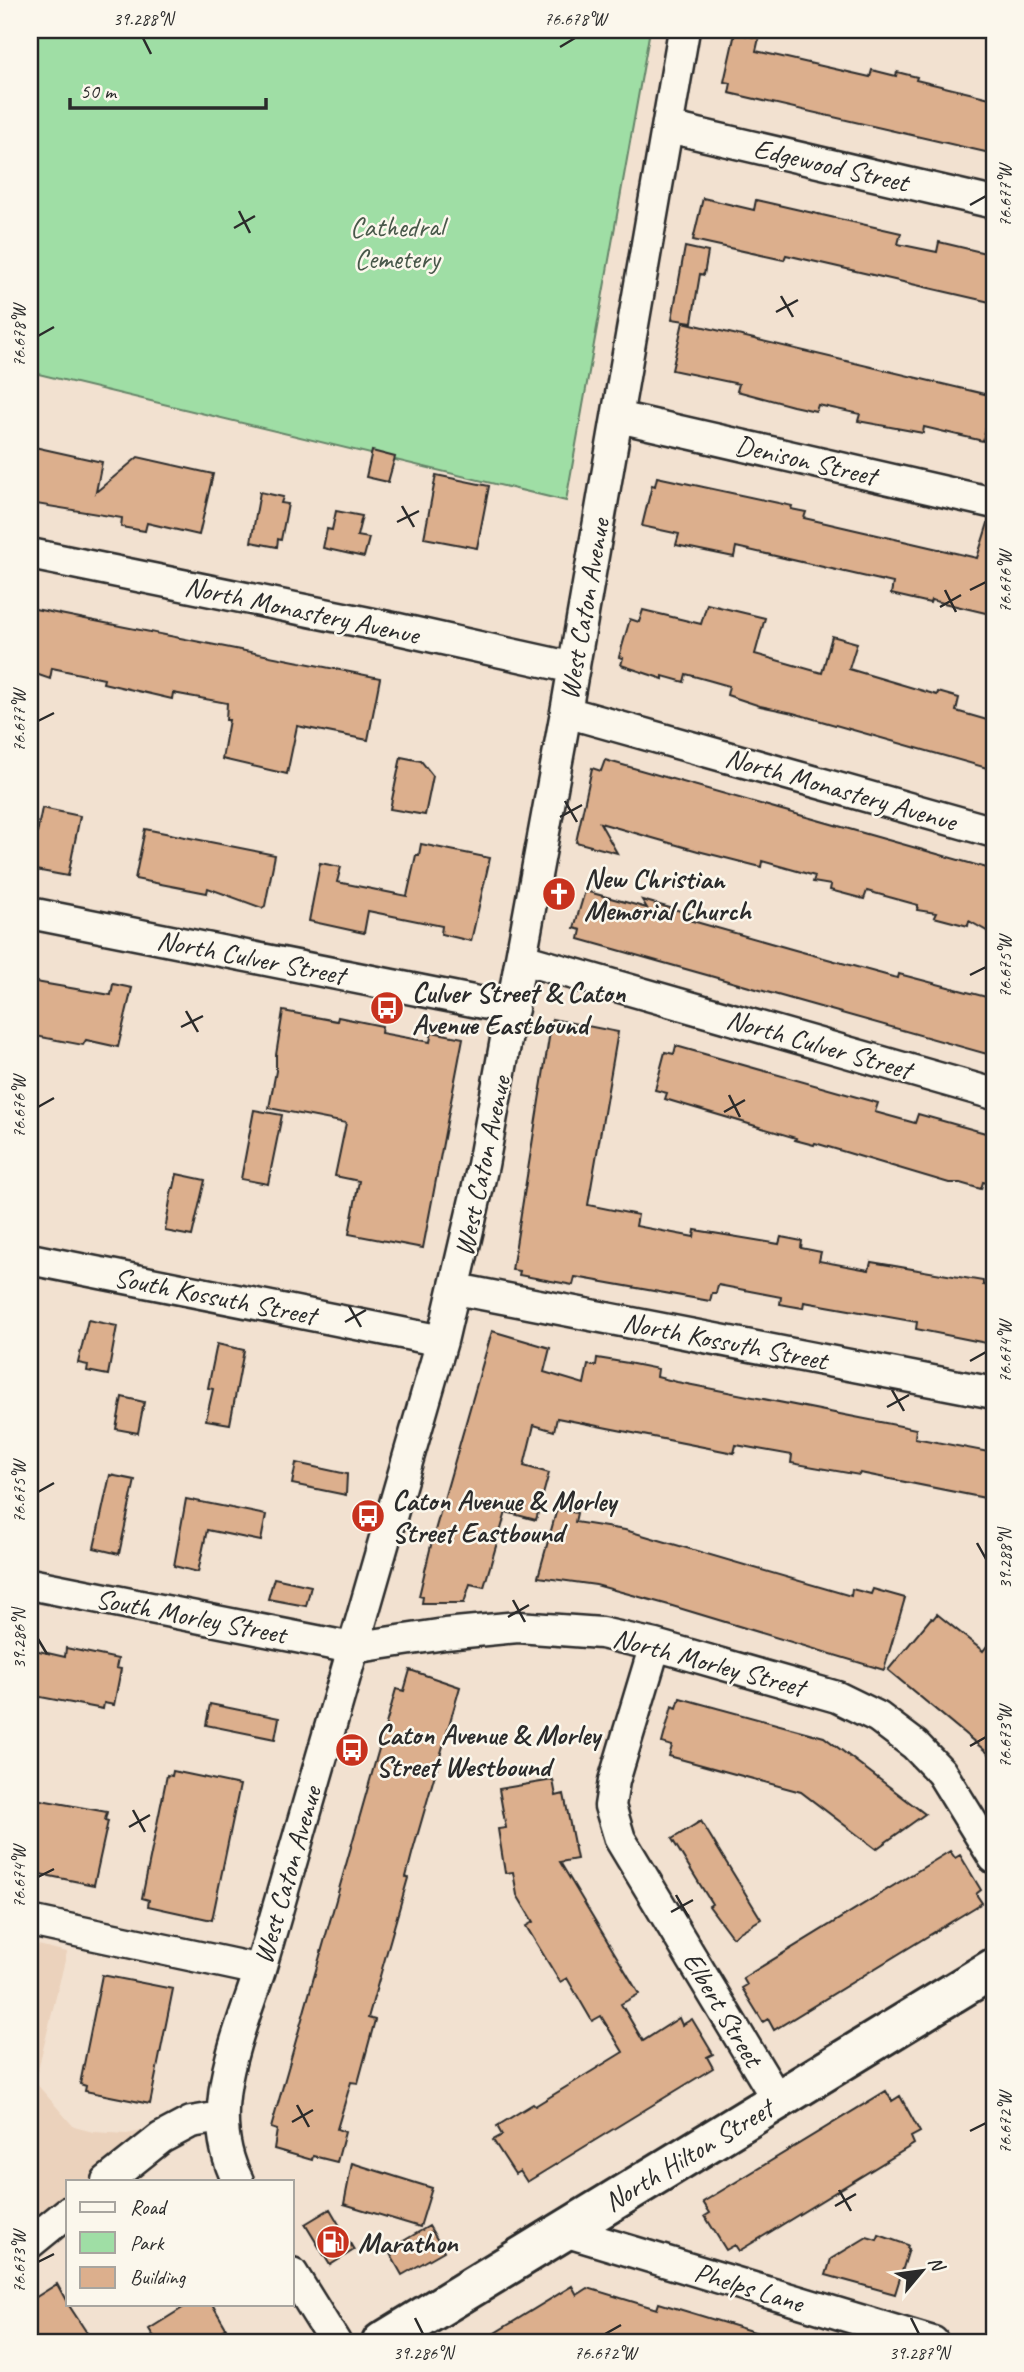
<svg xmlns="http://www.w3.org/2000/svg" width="1024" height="2372" viewBox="0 0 1024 2372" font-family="Caveat,sans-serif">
<rect width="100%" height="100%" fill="#f2e1d0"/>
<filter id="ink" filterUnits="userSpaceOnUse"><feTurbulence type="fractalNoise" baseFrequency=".0143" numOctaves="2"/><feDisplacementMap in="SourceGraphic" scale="14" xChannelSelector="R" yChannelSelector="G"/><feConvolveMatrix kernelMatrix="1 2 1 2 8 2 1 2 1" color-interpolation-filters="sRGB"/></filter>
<g filter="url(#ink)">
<path fill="#ebd2bc" d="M30 1943 67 1952 35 2082 74 2127 93 2132 127 2134 151 2129 87 2181H68V2196L30 2226Z"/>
<path fill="#9fdea5" stroke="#658468" stroke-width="2" d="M30 30H650L566 501 30 372Z"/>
<path fill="#dcaf8d" stroke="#2b2b2b" stroke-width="2" d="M735 33 759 38 756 51 870 77 872 70 896 76 897 72 917 77 916 80 994 99V154L729 93 731 83 724 82Z
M703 198 754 210 756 200 901 233 898 244 937 252 939 242 994 255V303L786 255 784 260 693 240Z
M685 247 708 252 704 275 700 274 692 322 672 319Z
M683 322 993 396 983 441 924 427 923 433 858 421 860 414 818 405 816 411 793 406 737 391 739 384 672 370Z
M30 446 102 462 96 492 138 457 213 474 199 535 147 523 145 531 121 527 122 518 30 503Z
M372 451 395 457 388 482 366 477Z
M436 475 489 486 477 548 424 538Z
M657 477 792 506 791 509 806 512 804 518 977 558 989 520 994 521V615L931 600 930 603 891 594 893 583 736 547 734 557 676 545 679 534 642 526 652 485 655 486Z
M260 492 283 497 281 503 288 504 281 540 278 539 277 547 251 542Z
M336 511 362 516 357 536 369 538 364 557 323 548 327 529 332 530Z
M707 604 765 618 755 654 822 673 832 636 857 643 849 669 937 695 938 692 959 698 956 711 994 722V770L793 713 760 706 727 695 729 686 708 680 686 674 684 682 663 676V679L621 665 623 658 619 657 630 619 639 622 643 610 701 624Z
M30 608 380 678 368 740 297 726 287 774 222 759 229 720H226L227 703 173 693 172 699 103 683 104 679 52 668 50 679 30 672Z
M401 757 421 761 433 776 425 815 390 809Z
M605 760 994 870V935L969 921 968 926 934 917 936 913 917 910 918 905 867 891 864 899 830 890 831 885 813 882 815 876 762 861 761 867 698 851 600 823 617 853 576 842 592 768 601 771Z
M42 808 80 816 68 876 30 869Z
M145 829 275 855 265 906 262 908 208 888 207 893 135 879Z
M421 844 490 858 471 941 441 934 442 926 368 911 364 933 309 921 320 863 341 867 337 882 407 896 416 855H419Z
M585 891 647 908 642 900 691 914 689 920 795 950 893 977 898 978 899 974 994 999V1056L579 939 581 930 574 928Z
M30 981 111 995 113 984 132 988 118 1047 86 1040 83 1045 30 1035Z
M283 1011 337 1021 338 1017 382 1026 381 1033 430 1042 432 1032 463 1038 423 1248 349 1234 359 1181 335 1176 346 1123 269 1108 276 1071V1055Z
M552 1019 618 1032 588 1205 638 1215 636 1226 694 1237 695 1230 779 1244 781 1237 802 1241 801 1248 821 1252 819 1261 869 1270 871 1262 983 1281V1285L994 1287V1334L988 1333 986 1343 916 1329 917 1322 804 1302 803 1308 791 1306 780 1304 781 1297 718 1285 716 1293H712L710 1301 575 1277 573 1285 519 1275 520 1271 512 1270Z
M676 1046 878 1103 875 1112 915 1123 918 1114 989 1134 986 1143 994 1145V1185L983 1182 981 1189 960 1183H949L815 1143 814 1145 795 1140 796 1138 665 1099 667 1093 655 1090 665 1052 674 1054Z
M254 1110 282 1115 268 1184 241 1179Z
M177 1174 205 1180 192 1236 165 1231 172 1188H174Z
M88 1320 117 1326 108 1375 87 1371 88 1365 78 1363Z
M492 1331 550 1348 544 1372 584 1384 588 1365 596 1366 597 1358 628 1363 658 1369 657 1377 677 1382 916 1429 915 1438 994 1453V1494L986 1492 985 1498 860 1473 859 1475 791 1463 792 1455 758 1449 736 1445 734 1453 557 1418 554 1431 534 1425 524 1466 549 1473 536 1520 506 1512 484 1587 470 1584 464 1603H422L423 1597 419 1596 432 1541Z
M217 1344 244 1350 230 1424 206 1420 213 1389 208 1388Z
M122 1397 144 1402 138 1433 116 1429Z
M296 1463 347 1474 346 1495 292 1484Z
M110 1475 135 1480 119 1554 94 1548Z
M186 1499 266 1515 261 1541 207 1530 198 1572 174 1566Z
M557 1509 577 1513 575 1522 625 1530 851 1596 852 1589 871 1594 873 1589 905 1598 884 1670 669 1605 596 1585 538 1577Z
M274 1578 311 1586 306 1606 268 1599Z
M937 1614 983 1651 994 1637V1758L888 1670 931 1618 933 1619Z
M66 1648 118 1659 116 1668 121 1669 114 1705 104 1703 103 1709 30 1695V1649L65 1657Z
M410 1670 460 1687 412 1854 406 1877 408 1878 368 2018 375 2020 358 2083 351 2082 337 2129 345 2132 337 2162 313 2156 312 2160 274 2149 277 2130 271 2128 396 1689 404 1691Z
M680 1698 824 1737 925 1814 876 1849 801 1792 669 1756 672 1746 662 1743 672 1706 677 1708Z
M210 1704 279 1718 275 1739 206 1725Z
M173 1771 240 1785 212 1920 148 1906 149 1900 142 1898 167 1775 172 1776Z
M553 1780 556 1796 564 1794 577 1859 560 1862 639 1994 621 2004 643 2041 679 2018 682 2025 692 2019 713 2054 707 2057 713 2068 527 2182 520 2171 515 2174 493 2140 502 2135 497 2126 533 2104 535 2106 623 2052 601 2016 592 2021 567 1978 560 1982 526 1926 533 1922 517 1895 513 1872 505 1873 498 1829 506 1828 499 1789Z
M30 1798 107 1812 105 1820 108 1821 94 1885 30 1872Z
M701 1821 761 1919 732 1937 709 1906 712 1904 672 1839Z
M950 1851 955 1858 960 1855 981 1890 976 1894 982 1903 774 2030 768 2019 763 2022 742 1988 747 1985 743 1978Z
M102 1975 173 1989 150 2104 85 2091 86 2086 80 2084Z
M886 2091 892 2101 900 2096 920 2132 911 2137 914 2144 739 2251 735 2245 726 2250 705 2216 710 2213 703 2202Z
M352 2163 432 2188 420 2227 344 2204Z
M330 2209 354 2250 330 2265 305 2224Z
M429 2226 444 2251 402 2275 388 2250Z
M879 2235 908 2245 907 2248 909 2249 895 2294 826 2275 831 2259 867 2237 877 2240Z
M57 2284 68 2304 93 2342H30V2301Z
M572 2286 577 2295 588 2288 657 2309 659 2303 771 2337 770 2342H480Z
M189 2304H212L226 2328 202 2342H157L149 2329Z"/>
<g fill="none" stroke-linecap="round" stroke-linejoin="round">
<g stroke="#2b2b2b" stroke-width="35">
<path id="street" d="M668 127 994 203
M618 417 994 503
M30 554 398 629 574 668
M566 712 994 832
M30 913 513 1009
M522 959 994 1094
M30 1259 442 1341
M456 1289 994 1393
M30 1584 352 1648 445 1634 518 1627 601 1633 655 1645 837 1697 878 1717 915 1745 941 1772 994 1858
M655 1645 614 1781 610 1806 620 1839 778 2101
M30 1921 260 1970
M107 2181 161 2138 191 2122 221 2117
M238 2181C202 2112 238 2038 260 1970L442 1341 483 1165 566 712 684 30
M564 2231 933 2342
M30 2243 68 2212
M292 2273 335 2342"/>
</g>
<g stroke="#2b2b2b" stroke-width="44">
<path id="primary" d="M382 2342 994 1968"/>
</g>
<use href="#street" stroke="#fbf7ec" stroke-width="30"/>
<use href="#primary" stroke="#fbf7ec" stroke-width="38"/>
</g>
</g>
<path fill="none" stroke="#2b2b2b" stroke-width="2.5" d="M143 38 151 54M560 47 575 38M970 205 986 196M239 211 250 233M234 228 255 216M781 296 793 317M776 312 798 300M38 336 54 327M402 506 414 527M397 522 419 511M945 590 956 612M970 590 986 582M940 607 961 595M38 721 54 713M565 801 577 822M560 817 582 805M970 975 986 967M186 1011 198 1032M181 1027 203 1016M729 1095 740 1117M38 1107 54 1098M724 1112 745 1100M349 1306 361 1327M345 1322 366 1310M970 1361 986 1352M892 1390 904 1411M887 1407 909 1395M38 1492 54 1483M977 1543 986 1559M513 1600 525 1622M508 1617 529 1605M38 1639 47 1654M970 1746 986 1737M133 1810 145 1832M129 1827 150 1815M38 1877 54 1869M676 1895 688 1916M671 1912 693 1900M297 2105 309 2127M292 2122 313 2110M970 2131 986 2123M839 2190 851 2211M835 2206 856 2194M38 2262 54 2254M415 2318 423 2334M911 2318 919 2334M605 2334 621 2325"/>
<defs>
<g id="church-disc" transform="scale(1.75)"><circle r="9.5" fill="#c8321e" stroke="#fbf7ec"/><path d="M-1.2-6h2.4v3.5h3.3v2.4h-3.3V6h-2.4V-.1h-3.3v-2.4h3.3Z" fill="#fff"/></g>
<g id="bus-disc" transform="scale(1.75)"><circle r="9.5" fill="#c8321e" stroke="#fbf7ec"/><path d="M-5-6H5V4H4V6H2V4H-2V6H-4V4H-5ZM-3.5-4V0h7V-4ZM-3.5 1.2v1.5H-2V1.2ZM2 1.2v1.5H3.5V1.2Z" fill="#fff"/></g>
<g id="fuel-disc" transform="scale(1.75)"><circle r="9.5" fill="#c8321e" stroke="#fbf7ec"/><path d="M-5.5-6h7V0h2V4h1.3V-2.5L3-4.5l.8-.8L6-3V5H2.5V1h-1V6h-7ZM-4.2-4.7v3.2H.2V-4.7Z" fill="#fff"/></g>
</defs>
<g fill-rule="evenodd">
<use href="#church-disc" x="559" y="894"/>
<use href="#bus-disc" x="387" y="1008"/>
<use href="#bus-disc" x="368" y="1516"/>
<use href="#bus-disc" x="352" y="1750"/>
<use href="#fuel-disc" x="333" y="2242"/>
</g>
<g text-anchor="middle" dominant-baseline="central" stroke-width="5" stroke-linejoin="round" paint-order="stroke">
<g font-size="28" fill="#2b2b2b" stroke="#fbf7ec">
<text transform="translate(831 165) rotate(13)">Edgewood Street</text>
<text transform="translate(806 460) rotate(13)">Denison Street</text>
<text transform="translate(584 609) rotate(-80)">West Caton Avenue</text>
<text transform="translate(302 610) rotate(12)">North Monastery Avenue</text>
<text transform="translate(841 789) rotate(16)">North Monastery Avenue</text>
<text transform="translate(251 957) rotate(11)">North Culver Street</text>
<text transform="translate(819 1044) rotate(16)">North Culver Street</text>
<text transform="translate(482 1166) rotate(-78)">West Caton Avenue</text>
<text transform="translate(215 1296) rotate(11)">South Kossuth Street</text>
<text transform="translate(725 1341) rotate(11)">North Kossuth Street</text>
<text transform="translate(191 1616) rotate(11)">South Morley Street</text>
<text transform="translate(709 1662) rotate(15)">North Morley Street</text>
<text transform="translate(287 1875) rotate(-74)">West Caton Avenue</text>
<text transform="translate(723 2009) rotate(59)">Elbert Street</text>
<text transform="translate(688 2155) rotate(-31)">North Hilton Street</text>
<text transform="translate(749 2287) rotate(17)">Phelps Lane</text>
</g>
<g font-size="28" fill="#48584a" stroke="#fbf7ec">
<text x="397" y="226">Cathedral<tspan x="397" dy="32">Cemetery</tspan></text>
</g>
<g font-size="28" font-weight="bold" fill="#2b2b2b" stroke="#fbf7ec" text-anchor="start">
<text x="584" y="878">New Christian<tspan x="584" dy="32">Memorial Church</tspan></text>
<text x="412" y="992">Culver Street &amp; Caton<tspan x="412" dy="32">Avenue Eastbound</tspan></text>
<text x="392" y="1500">Caton Avenue &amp; Morley<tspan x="392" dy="32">Street Eastbound</tspan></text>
<text x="376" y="1734">Caton Avenue &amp; Morley<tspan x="376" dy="32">Street Westbound</tspan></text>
<text x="358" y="2242">Marathon</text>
</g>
</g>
<rect width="1024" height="2372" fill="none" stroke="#fbf7ec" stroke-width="77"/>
<rect x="66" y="2180" width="228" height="126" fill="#fbf7ec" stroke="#a8a59f" stroke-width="2"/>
<rect x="80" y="2202" width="35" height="10" fill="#fbf7ec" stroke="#a8a59f" stroke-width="2"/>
<text x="130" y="2214" font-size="21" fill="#2b2b2b">Road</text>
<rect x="80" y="2232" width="35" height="21" fill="#9fdea5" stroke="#a8a59f" stroke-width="2"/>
<text x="130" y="2250" font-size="21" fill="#2b2b2b">Park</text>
<rect x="80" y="2267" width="35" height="21" fill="#dcaf8d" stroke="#a8a59f" stroke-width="2"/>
<text x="130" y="2284" font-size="21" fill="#2b2b2b">Building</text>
<g transform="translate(922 2271) rotate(61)" stroke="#fbf7ec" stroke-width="5" paint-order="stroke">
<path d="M0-5L12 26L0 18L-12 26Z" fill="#2b2b2b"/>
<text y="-10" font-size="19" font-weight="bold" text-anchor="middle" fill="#2b2b2b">N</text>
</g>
<path d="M70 98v10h196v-10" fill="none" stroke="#2b2b2b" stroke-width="3.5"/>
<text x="80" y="98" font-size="21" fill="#2b2b2b" stroke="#fbf7ec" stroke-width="5" paint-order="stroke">50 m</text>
<rect x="38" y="38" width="948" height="2296" fill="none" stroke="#2b2b2b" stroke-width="2.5"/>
<g font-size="18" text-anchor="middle" fill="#2b2b2b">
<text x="143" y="25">39.288°N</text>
<text x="575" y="25">76.678°W</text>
<text transform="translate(1005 196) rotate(-90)" y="6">76.677°W</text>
<text transform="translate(19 336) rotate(-90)" y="6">76.678°W</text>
<text transform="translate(1005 582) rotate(-90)" y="6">76.676°W</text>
<text transform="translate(19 721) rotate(-90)" y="6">76.677°W</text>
<text transform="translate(1005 967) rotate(-90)" y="6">76.675°W</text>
<text transform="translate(19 1107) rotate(-90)" y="6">76.676°W</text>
<text transform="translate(1005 1352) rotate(-90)" y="6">76.674°W</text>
<text transform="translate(19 1492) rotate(-90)" y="6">76.675°W</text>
<text transform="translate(1005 1559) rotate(-90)" y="6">39.288°N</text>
<text transform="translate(19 1639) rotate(-90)" y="6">39.286°N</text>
<text transform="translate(1005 1737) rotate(-90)" y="6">76.673°W</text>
<text transform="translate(19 1877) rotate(-90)" y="6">76.674°W</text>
<text transform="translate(1005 2123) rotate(-90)" y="6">76.672°W</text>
<text transform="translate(19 2262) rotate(-90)" y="6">76.673°W</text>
<text x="423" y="2359">39.286°N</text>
<text x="605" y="2359">76.672°W</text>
<text x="919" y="2359">39.287°N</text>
</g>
</svg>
